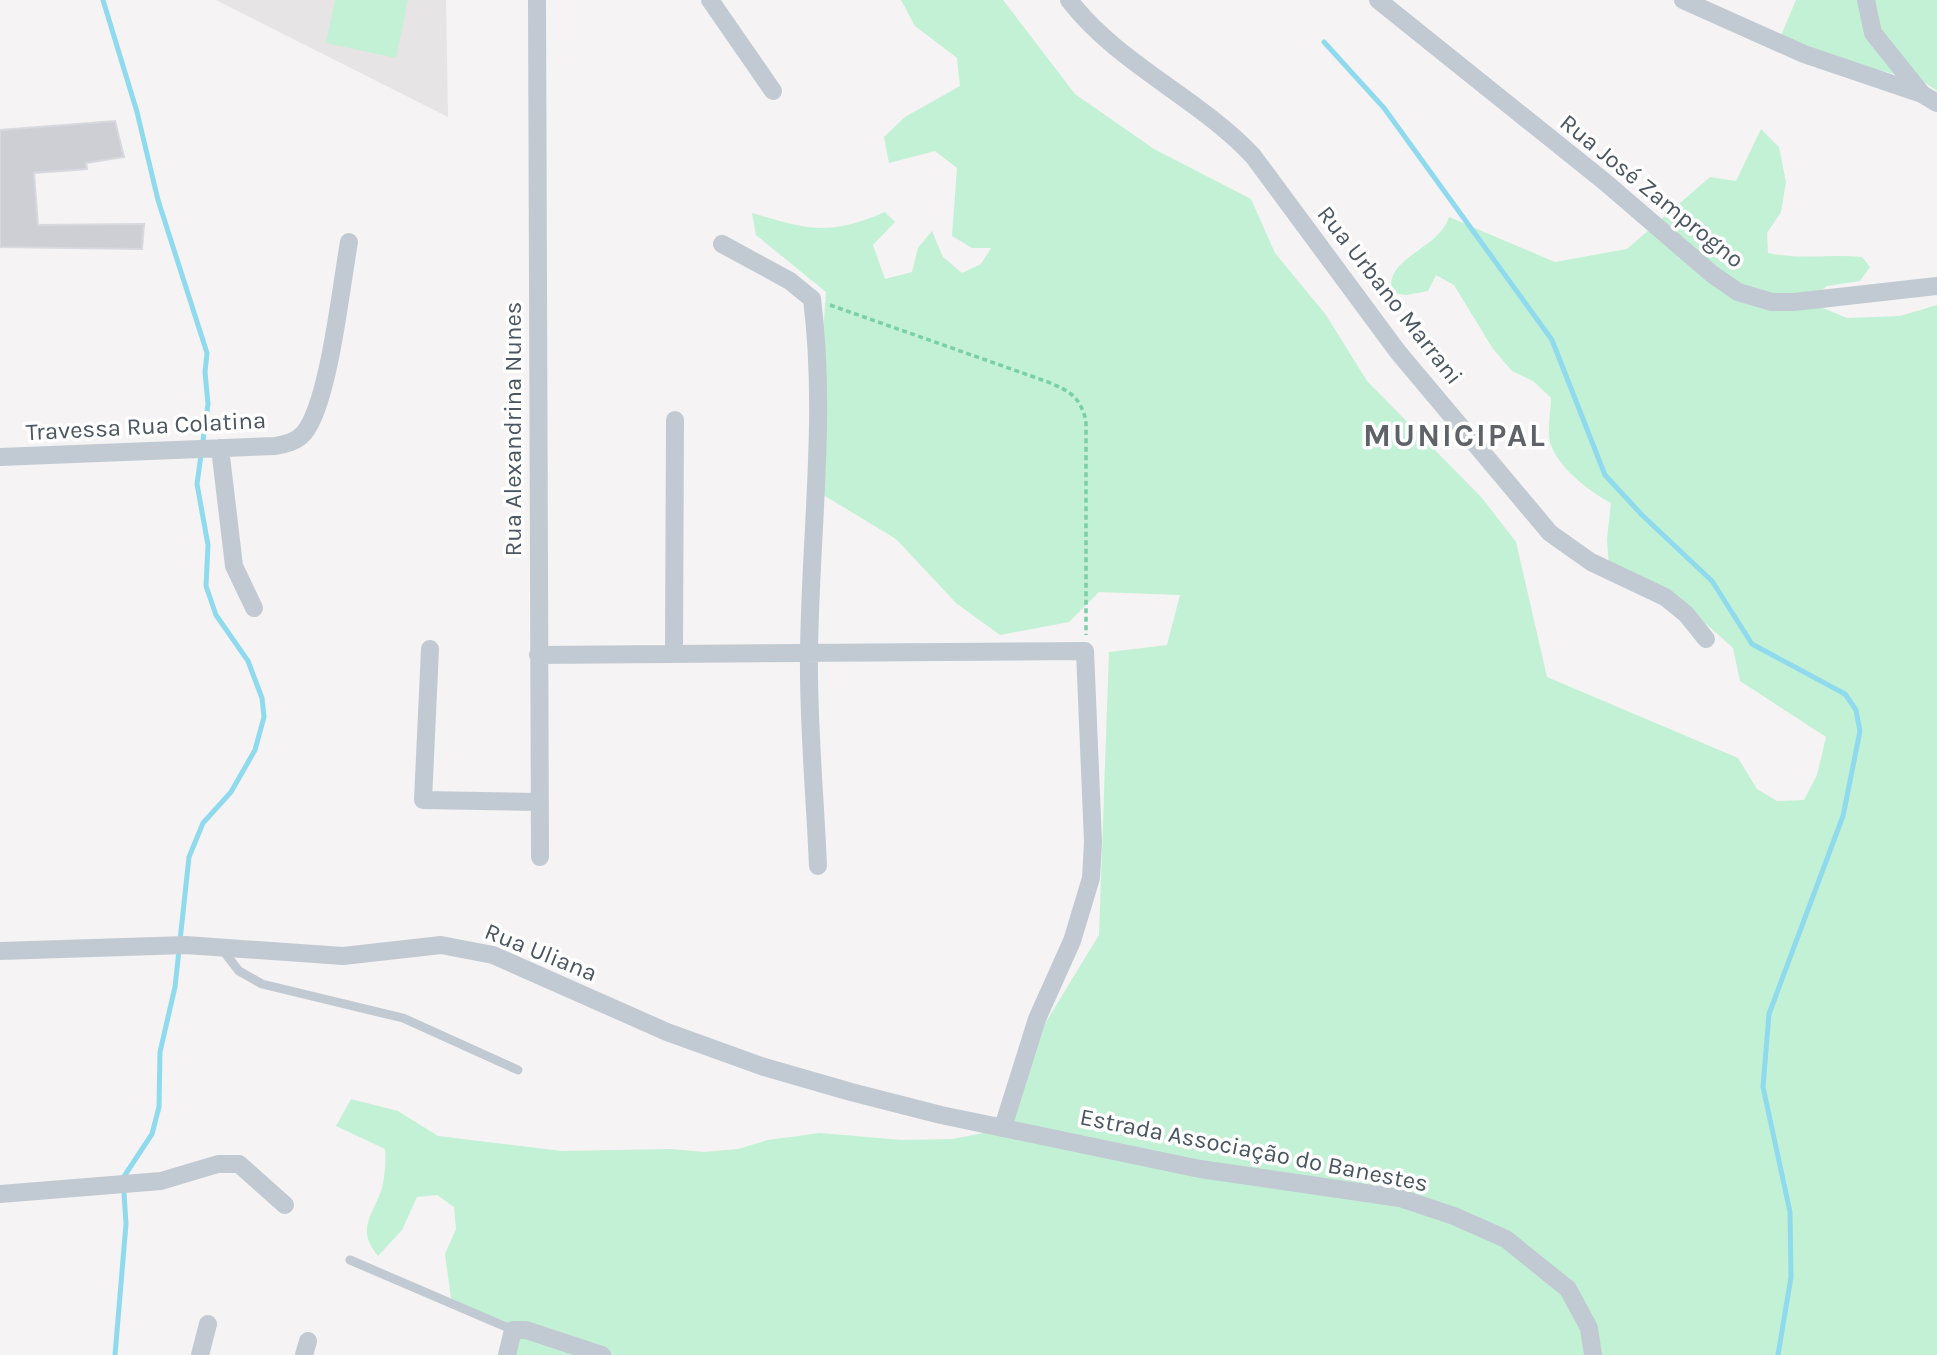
<svg xmlns="http://www.w3.org/2000/svg" width="1937" height="1355" viewBox="0 0 1937 1355" font-family="Karla,sans-serif">
<rect width="100%" height="100%" fill="#f5f3f3"/>
<path fill="#e6e4e5" d="M216 0H446L448 117Z"/>
<path fill="#c3f1d5" d="M335 0H408L396 58 326 43Z
M901 0H1003L1075 94 1154 149 1251 199 1275 253 1326 315 1367 381 1482 498 1516 542 1547 677 1738 758 1757 789 1777 801 1804 800 1817 775 1826 737 1740 681 1733 648 1677 598 1609 567 1607 540 1611 503C1590 492 1557 467 1550 442 1547 429 1551 411 1551 398L1533 381 1512 371 1493 349 1454 285 1436 275 1428 291 1406 295 1392 293C1383 257 1438 251 1449 217L1555 262 1627 249 1710 177 1736 181 1761 129 1779 147 1786 182 1781 212 1767 233 1768 253C1800 260 1830 254 1862 257L1870 267 1860 281 1827 286 1809 300 1811 303 1847 318 1900 316 1937 305V1355H506L504 1325 451 1298 445 1254 456 1229 454 1207 437 1195 417 1197 402 1230 378 1256C358 1231 369 1220 380 1194 385 1182 386 1162 385 1149L336 1126 351 1099 398 1111 438 1136 562 1151 671 1149 704 1152 738 1149 768 1140 820 1133 902 1140 953 1139 983 1133 1003 1115 1019 1066 1099 935 1109 652 1167 645 1180 595 1099 592 1069 622 1000 635 956 603 896 539 820 493 821 364 826 292 756 235 752 213C810 230 829 236 885 212L895 222 873 245 885 279 912 272 918 248 932 231 943 257 962 273 981 264 991 248H972L952 236 957 168 935 151 889 163 884 137 905 117 960 86 957 58 915 26Z
M1796 0H1937V91L1924 82 1778 43Z"/>
<g fill="none" stroke-linecap="round" stroke-linejoin="round">
<path stroke="#90daee" stroke-width="5" d="M103 0 137 112 158 200 207 353 205 372 208 404 197 484 208 545 206 586 216 615 248 661 262 698 264 717 255 750 231 792 203 823 189 857 175 987 160 1052 159 1107 152 1134 123 1178 126 1224 115 1355
M1324 42 1384 108 1552 340 1605 475 1642 515 1712 581 1752 644 1845 694 1856 710 1860 731 1843 816 1769 1014 1763 1087 1790 1212 1791 1277 1778 1355"/>
</g>
<path fill="#cdcfd5" stroke="#d7d9de" stroke-width="2" d="M115 121 124 157 86 163 87 169 34 173 38 225 144 224 142 249 0 247V130Z"/>
<g fill="none" stroke-linecap="round" stroke-linejoin="round">
<path stroke="#7ad0a6" stroke-width="3.5" stroke-dasharray="5 3.5" stroke-linecap="butt" d="M830 305 1048 382C1071 392 1079 396 1086 420V635"/>
<path stroke="#c1cad2" stroke-width="9" d="M221 948 239 971 262 984 403 1018 518 1070
M350 1260 513 1330"/>
<path stroke="#c1cad2" stroke-width="18" d="M537 0 540 857
M710 0 773 91
M1069 0C1118 64 1199 98 1253 156L1398 352 1550 533 1591 562 1665 597 1686 614 1706 639
M1378 0 1605 182 1712 274 1738 292 1772 302H1794L1937 286
M1683 0 1804 54 1922 94 1937 103
M1866 0 1873 33 1922 94
M722 244 790 281 812 299C827 417 810 536 809 654 808 724 815 795 818 866
M220 448 234 566 254 608
M0 457 275 446C286 444 296 442 304 433 329 403 341 286 349 242
M430 649 423 800 540 802
M674 652 675 420
M538 655 1085 651 1093 842 1091 878 1072 941 1037 1019 1003 1127
M0 951 186 945 343 956 441 945 493 955 667 1032 764 1067 851 1092 941 1115 1200 1169 1400 1198 1454 1216 1506 1239 1568 1289 1589 1328 1593 1355
M0 1194 161 1181 218 1164H239L285 1205
M200 1355 208 1324
M304 1355 308 1341
M507 1355 513 1330H526L602 1355"/>
</g>
<g text-anchor="middle" dominant-baseline="central" stroke-width="7" stroke-linejoin="round" paint-order="stroke">
<g font-size="24" fill="#4a5661" stroke="#fff">
<text transform="translate(1652 191) rotate(39)">Rua José Zamprogno</text>
<text transform="translate(1390 295) rotate(52)">Rua Urbano Marrani</text>
<text transform="translate(146 426) rotate(-3)">Travessa Rua Colatina</text>
<text transform="translate(513 429) rotate(-90)">Rua Alexandrina Nunes</text>
<text transform="translate(541 952) rotate(22)">Rua Uliana</text>
<text transform="translate(1254 1150) rotate(11)">Estrada Associação do Banestes</text>
</g>
<g font-size="32" font-weight="bold" letter-spacing="2" fill="#5f6368" stroke="#fff">
<text x="1455" y="435">MUNICIPAL</text>
</g>
</g>
</svg>
